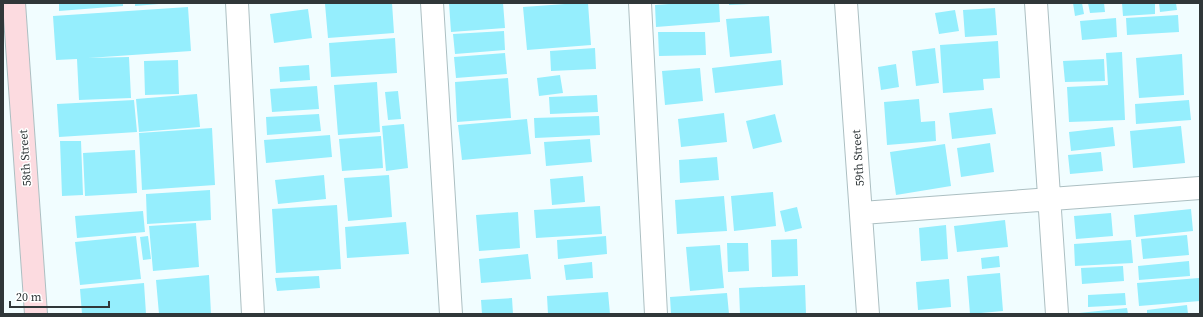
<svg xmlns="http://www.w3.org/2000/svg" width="1203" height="317" viewBox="0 0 1203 317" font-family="'Source Serif 4',serif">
<rect width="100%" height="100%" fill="#f1fdff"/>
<path fill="#95eefd" d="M59 3H123V6L59 11Z
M135 3H159V4L135 6Z
M336 3H392L394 33 328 38 325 4Z
M449 3H503L505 28 451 32Z
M579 3H588L591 45 527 50 523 7Z
M683 3H719L720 22 656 27 655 5Z
M729 3H750V4L729 5Z
M1073 3H1082L1084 14 1075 16Z
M1088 3H1104L1105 12 1090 13Z
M1122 3H1155V14L1123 16Z
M1159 3H1176L1177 10 1160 12Z
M188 7 191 51 88 58 129 57 131 98 79 100 77 59 56 60 53 16Z
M995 8 997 35 965 37 963 10Z
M308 9 312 38 274 43 270 14Z
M955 10 959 31 939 34 935 13Z
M1178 15 1179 32 1127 35 1126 18Z
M769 16 772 53 730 57 726 19Z
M1116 18 1117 37 1082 40 1080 21Z
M504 31 505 50 455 54 453 34Z
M658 32H705L706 55 659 56Z
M395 38 397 73 331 77 329 43Z
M998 41 1000 78 983 79 984 90 943 93 940 45Z
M595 48 596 69 551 71 550 51Z
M935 48 939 83 916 86 912 51Z
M1122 52 1125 120 1069 122 1067 87 1108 85 1106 53Z
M505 53 507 74 456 78 454 57Z
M1182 54 1184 95 1139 98 1136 58Z
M1104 59 1105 81 1065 82 1063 61Z
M178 60 179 94 145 95 144 61Z
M781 60 783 85 715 93 712 68Z
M896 64 899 87 881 90 878 67Z
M309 65 310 80 280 82 279 67Z
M700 68 703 101 665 105 662 71Z
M560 75 563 93 539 96 537 78Z
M508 78 511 118 457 122 455 82Z
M377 82 380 132 338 135 334 85Z
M317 86 319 109 272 112 270 89Z
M398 91 401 119 388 120 385 92Z
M197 94 200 127 139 132 136 99Z
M597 95 598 112 550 114 549 97Z
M919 99 921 122 935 121 936 141 887 145 884 102Z
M134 100 137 132 59 137 57 104Z
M1189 100 1191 120 1136 124 1135 104Z
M992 108 996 134 952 139 949 113Z
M724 113 727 142 681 147 678 119Z
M319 114 321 131 267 135 266 117Z
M775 114 782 142 753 149 746 121Z
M599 116 600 135 535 138 534 118Z
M527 119 531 154 462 160 458 125Z
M404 124 408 168 386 171 382 126Z
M1181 126 1185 163 1133 168 1130 131Z
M1113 127 1115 146 1071 151 1069 132Z
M212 128 215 185 142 190 139 133Z
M330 135 332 157 266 163 264 140Z
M381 136 383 168 342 171 339 139Z
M590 139 592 162 546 166 544 142Z
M60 141H81L83 195 62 196Z
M990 143 994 172 961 177 957 148Z
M945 144 951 186 896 195 890 152Z
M135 150 137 193 85 196 83 153Z
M1101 152 1103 171 1070 174 1068 155Z
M717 157 719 180 680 183 679 160Z
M324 175 326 199 278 204 275 180Z
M389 175 392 217 348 221 344 178Z
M583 176 585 202 552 205 550 179Z
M210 190 211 220 147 224 146 194Z
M773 192 776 226 734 231 731 196Z
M724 196 727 231 677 234 675 200Z
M337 205 341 269 276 273 272 209Z
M600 206 602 234 536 238 534 210Z
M797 207 802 228 785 232 780 211Z
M1191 209 1193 231 1136 237 1134 215Z
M143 211 145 232 77 238 75 216Z
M518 212 520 248 479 251 476 215Z
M1111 213 1113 236 1076 239 1074 216Z
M1005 220 1008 247 957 252 954 226Z
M406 222 409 254 347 258 345 227Z
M196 223 199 267 153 271 149 226Z
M946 225 948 259 921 261 919 228Z
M1187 235 1189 255 1143 259 1141 239Z
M136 236 141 279 80 285 75 242Z
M148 236 151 259 143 260 140 237Z
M606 236 607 254 558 259 557 240Z
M797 239 798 276 772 277 771 240Z
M1131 240 1133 263 1075 266 1074 244Z
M727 243H748L749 271 728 272Z
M720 245 724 288 690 291 686 247Z
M528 254 531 279 481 283 479 259Z
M999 256 1000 267 982 269 981 258Z
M1189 261 1190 276 1139 280 1138 266Z
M592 262 593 278 566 280 564 265Z
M1123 266 1124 281 1082 284 1081 268Z
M1000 273 1003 311 970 314 967 276Z
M209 275 211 314H159L156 280Z
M319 276 320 288 277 291 275 278Z
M1199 278 1200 301 1139 306 1137 283Z
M949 279 951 307 918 310 916 282Z
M144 283 146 314H82L80 289Z
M805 285 806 314H740L739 288Z
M608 292 610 314H548L547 296Z
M727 293 729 314H671L670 297Z
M1125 293 1126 305 1088 307V295Z
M512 298 513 314H482L481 300Z
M1187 305 1188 314H1147V310Z
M1127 308 1128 314H1080L1079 313Z"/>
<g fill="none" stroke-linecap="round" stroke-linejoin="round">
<g stroke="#acbfc2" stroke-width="24">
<path id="minor" d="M237 3 253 314
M432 3 451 314
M640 3 656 314
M846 3 868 314
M1036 3 1057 314
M862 213 1200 188"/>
</g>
<g stroke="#acbfc2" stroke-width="24">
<path id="secondary" d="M14 3 36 314"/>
</g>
<use href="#minor" stroke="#fff" stroke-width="22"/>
<use href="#secondary" stroke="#fcdbe0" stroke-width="22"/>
</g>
<g text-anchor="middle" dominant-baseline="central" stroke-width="3" stroke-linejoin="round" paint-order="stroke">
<g font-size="12" fill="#303739" stroke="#fff">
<text transform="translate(25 158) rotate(-94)">58th Street</text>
<text transform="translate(858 158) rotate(-94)">59th Street</text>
</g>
</g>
<rect width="1203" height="317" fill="none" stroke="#303739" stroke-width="8"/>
<path d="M10 301v6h99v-6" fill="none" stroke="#303739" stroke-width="2"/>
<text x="16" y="301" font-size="12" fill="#303739" stroke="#ffffff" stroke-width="3" paint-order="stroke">20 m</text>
</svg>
